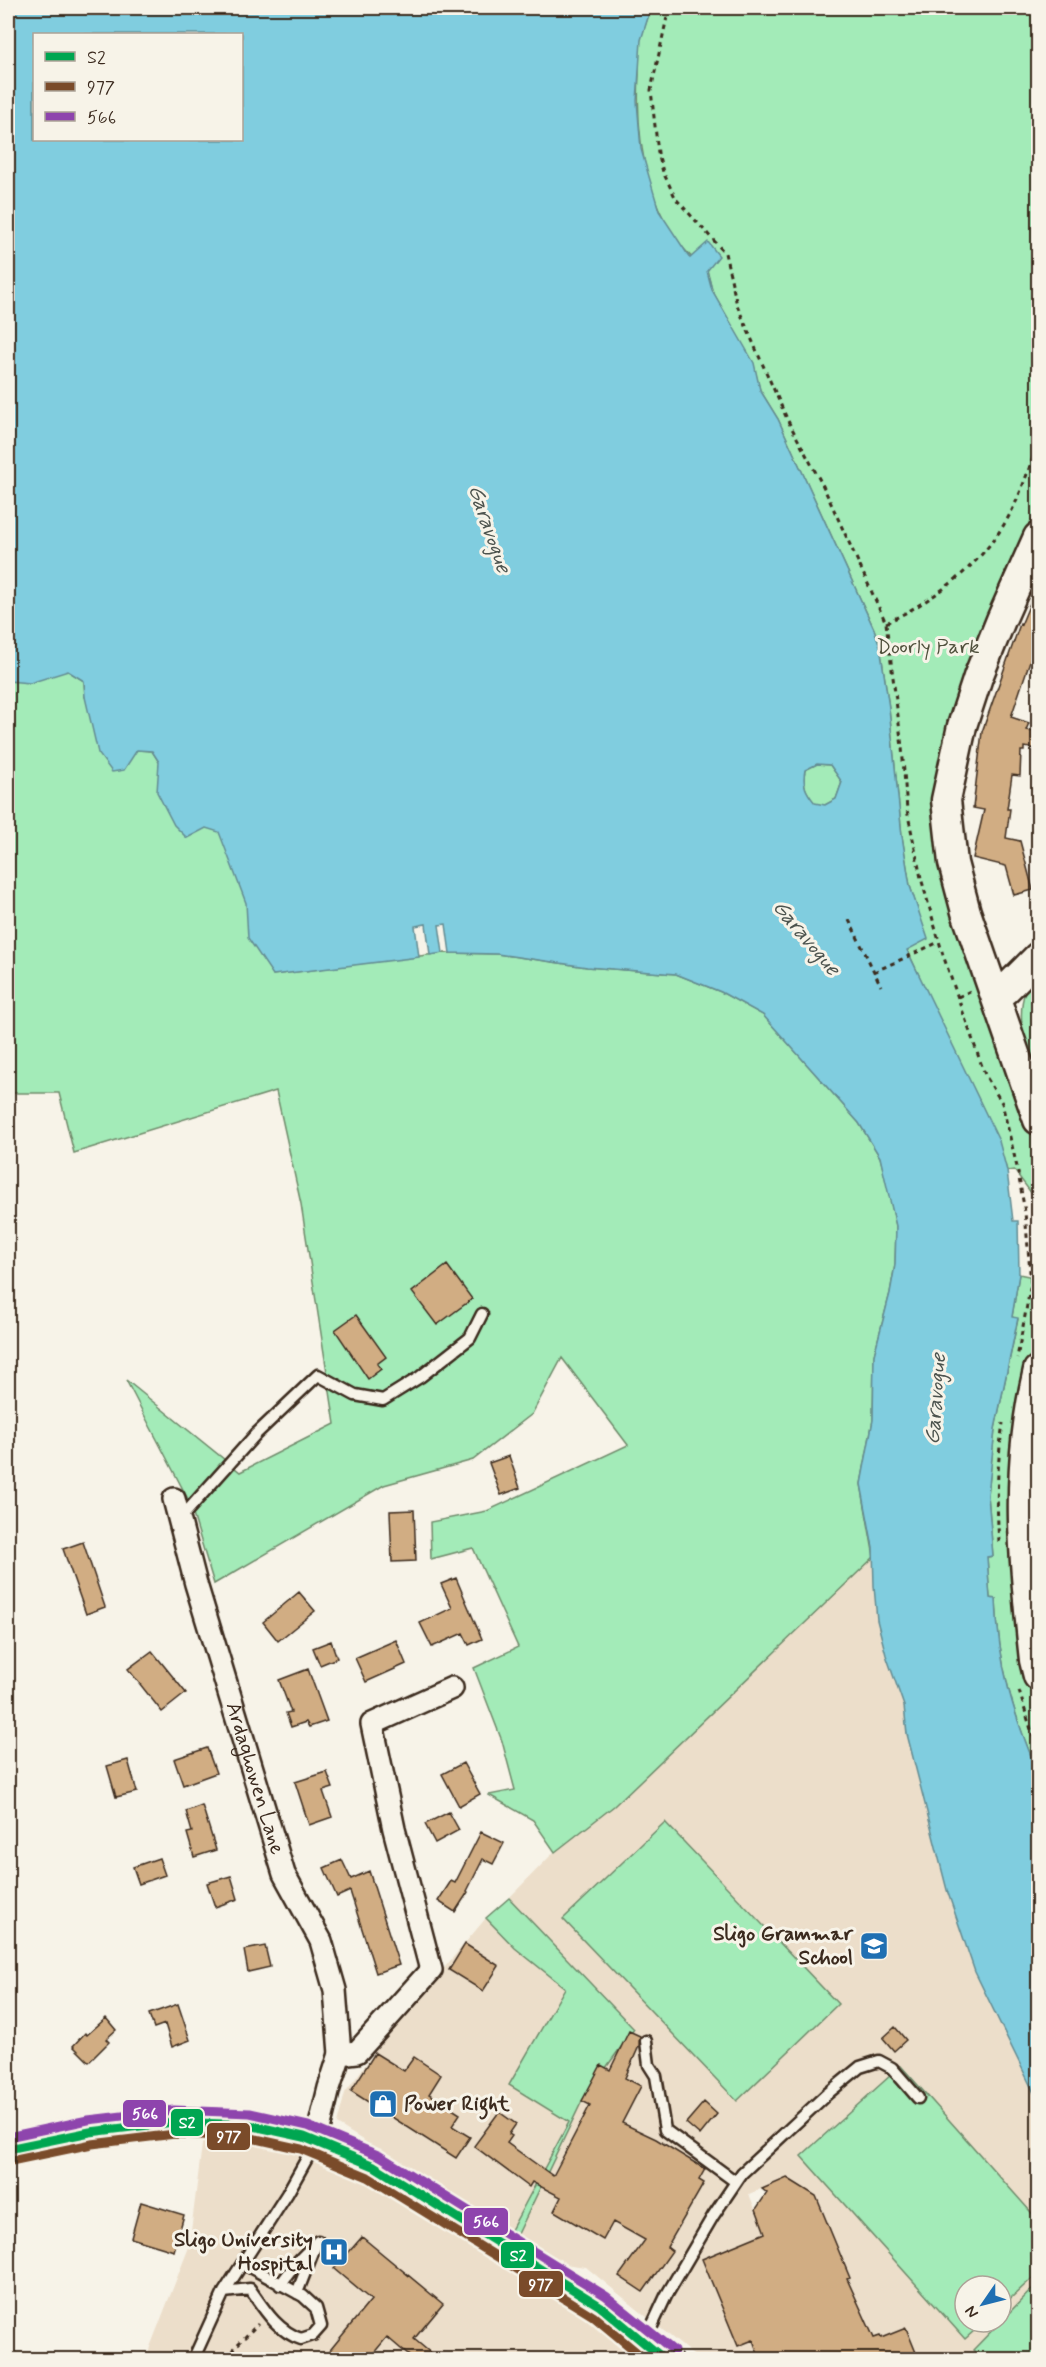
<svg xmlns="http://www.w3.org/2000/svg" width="1046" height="2367" viewBox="0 0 1046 2367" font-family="Mynerve,sans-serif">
<rect width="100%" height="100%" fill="#f7f3e8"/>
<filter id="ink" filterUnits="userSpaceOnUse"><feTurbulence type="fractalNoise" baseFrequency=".0167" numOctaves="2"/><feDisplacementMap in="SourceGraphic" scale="12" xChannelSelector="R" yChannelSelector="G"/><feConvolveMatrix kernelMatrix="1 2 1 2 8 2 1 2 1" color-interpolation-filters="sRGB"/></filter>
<g filter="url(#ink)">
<path fill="#ecdeca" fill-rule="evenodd" d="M874 1557V1586L904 1706 907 1734 915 1766 947 1890 975 1972 1038 2101V2220L901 2067 965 2339 984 2322H1001V2307L1038 2273V2359H890L880 2336 874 2338 845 2280 850 2278 816 2196 787 2178 749 2194 765 2233 702 2259 738 2346 756 2339 760 2359H698L586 2267 564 2264 517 2236 582 2101 634 2030 509 1898 559 1847 613 1806 649 1773ZM656 2140 705 2169 699 2180 704 2184 674 2234 651 2221 641 2238 618 2225ZM571 2181 620 2210 603 2239 554 2211ZM649 2234 672 2250 643 2292 619 2275Z
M486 1918 515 1948 565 1988 510 2085 569 2121 510 2232 337 2124 345 2093 379 2046Z
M203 2137 270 2145 333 2166 390 2195 570 2307 633 2359 145 2360 189 2247Z"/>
<path fill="#a3ebb8" stroke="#6f8a6b" stroke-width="1.5" d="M8 8 34 34V140L68 671 84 681 85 697 137 750 152 751 159 762 224 818 273 975 443 953 497 954 587 967 676 974 721 992 763 1015 859 1123 880 1157 887 1184 896 1226 895 1265 890 1293 874 1355 873 1420 861 1484 874 1557 614 1806 555 1852 533 1820 489 1795 515 1790 502 1741 474 1668 518 1647 473 1548 431 1559 430 1522 487 1511 628 1445 562 1358 532 1414 473 1460 384 1485 214 1584 189 1501 126 1380 240 1472 335 1424 301 1204 276 1091 74 1153 59 1093H8Z
M651 8H1038V506L998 600 940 772 1025 1111 1038 1147V1198H1035L1014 1170 1007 1171C996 1132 978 1098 960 1062 942 1025 924 987 907 949L927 939 910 886 902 836 889 708 880 646 874 629 778 419 760 390 753 363 712 290 707 270C648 228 635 143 639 75 639 63 638 50 641 38 644 28 648 18 651 8Z
M817 764 830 765 842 782 836 799 825 805 815 804C806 792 802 785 805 770Z
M1038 969V1081C1024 1044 1009 1002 1038 969Z
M1019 1274 1038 1278V1333L1020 1403 1025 1664 1038 1708V1773C1013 1714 998 1664 996 1599H990L987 1557 993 1556 988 1495 995 1429 1018 1319 1012 1317Z
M665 1822 838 2004 737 2101 563 1919Z
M509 1898 634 2029 582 2101 517 2236 510 2232 569 2122 509 2085 565 1988 515 1948 486 1918Z
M901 2066 1038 2220V2273L1001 2307V2286H965V2322H984L965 2339 801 2156Z
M1038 2283V2358L1035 2355 1031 2359H982L973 2350Z"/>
<path fill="#80cddf" stroke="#648c92" stroke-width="1.5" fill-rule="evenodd" d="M8 8H651L641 40 637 101 641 149 659 211 690 258 708 242 719 256 707 271 712 290 754 363 760 390 778 419 874 629 880 646 889 708 902 836 910 886 928 939 907 950 999 1141 1007 1171 1013 1221H1018L1019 1274 1012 1317 1018 1318 995 1429 988 1495 993 1556 987 1557 990 1598 996 1599C998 1664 1013 1714 1038 1773V2101L975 1972 947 1890 907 1734 904 1706 886 1655 877 1620 874 1586 873 1547 861 1484 873 1420 874 1355 890 1293 895 1265 896 1226 880 1157 859 1123 763 1015 721 992 676 974 587 967 497 954 450 953 446 924 439 925 443 953 430 955 426 924 415 926 419 957 273 975 248 938 246 903 219 832 206 828 187 838 174 825 157 792 159 762 152 751 137 750 124 770 112 772 98 753 85 697 84 681 68 671 30 683 8 681ZM34 34H242V140H34ZM817 764 830 765 842 782 836 799 825 805 815 803C806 792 802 785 805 770Z"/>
<path fill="#d1ad83" stroke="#3b2a1e" stroke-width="1.5" d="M1038 584V637L1011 717 1029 723 1026 730 1038 732V749L1024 747V751H1021L1020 776 1012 775 1007 809H1010L1006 838 1020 841 1033 890 1014 895 1006 866 973 858 984 810 973 808 982 732 1020 624 1021 625Z
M447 1265 472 1299 437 1325 412 1292Z
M356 1315 386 1357 377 1364 381 1369 368 1379 335 1330Z
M509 1456 520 1488 501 1495 489 1463Z
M414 1510 416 1561 392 1562 390 1511Z
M83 1542 105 1607 86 1614 63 1549Z
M456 1578 482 1639 469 1645 463 1633 432 1647 420 1623 452 1608 441 1584Z
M299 1592 315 1611 278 1641 263 1622Z
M396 1640 406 1664 366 1682 355 1658Z
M331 1641 337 1658 320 1665 313 1648Z
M152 1651 186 1693 162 1712 128 1669Z
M308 1669 327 1721 309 1727 306 1722 291 1727 286 1713 291 1712 279 1680Z
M207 1748 216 1773 183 1785 174 1759Z
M128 1760 137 1792 116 1797 107 1766Z
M463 1763 480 1794 459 1806 442 1774Z
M327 1772 333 1788 323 1791 332 1817 309 1825 295 1782Z
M202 1805 216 1850 194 1857 187 1833 192 1832 186 1811Z
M449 1812 459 1830 435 1843 425 1824Z
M481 1832 504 1843 493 1864 483 1859 467 1891 468 1892 455 1912 438 1901 451 1881 455 1883Z
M159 1858 165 1875 139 1884 133 1867Z
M342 1860 351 1879 369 1871 399 1965 376 1973 350 1891 337 1897 324 1868Z
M231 1876 238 1899 215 1907 207 1883Z
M465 1944 499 1966 483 1991 449 1970Z
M265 1946 270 1967 248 1972 244 1950Z
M178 2004 190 2040 172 2047 165 2024 154 2028 149 2014Z
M106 2018 116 2030 106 2039 109 2042 89 2062 73 2046 85 2033 87 2035Z
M895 2027 906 2040 894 2051 883 2038Z
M629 2031 640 2036 639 2046 625 2078 641 2086 622 2123 656 2139 705 2169 699 2180 704 2183 667 2247 672 2251 643 2292 619 2276 645 2240 613 2222 603 2240 554 2211 561 2197 532 2182 529 2187 474 2146 499 2112 516 2124 509 2134 512 2136 507 2143 553 2176 590 2105 582 2101 601 2065 610 2070Z
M375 2053 404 2071 414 2057 441 2075 429 2094 460 2114 452 2126 470 2137 456 2158 351 2091Z
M704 2102 717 2114 700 2135 686 2123Z
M787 2178 816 2196 850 2278 847 2279 874 2338 880 2336 881 2338 906 2328 919 2360H760L753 2340 738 2346 702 2259 765 2233 756 2209 767 2193 762 2189Z
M141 2202 184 2215 174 2251 131 2238Z
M362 2237 443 2304 414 2339 439 2360H414L387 2337 368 2360H322L371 2300 334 2269Z"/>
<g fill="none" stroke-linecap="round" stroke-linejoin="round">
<g stroke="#3b2a1e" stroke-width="15">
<path id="lane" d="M1037 803 1038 801
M180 1519 256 1434 318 1375 355 1395 383 1400 420 1377 470 1338 482 1314
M646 2041 649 2065 656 2076 665 2130 736 2182
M280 2285 298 2261 318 2241
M224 2292 250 2289C264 2309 277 2331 301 2339L313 2335 321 2326 316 2308 303 2296 244 2264
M297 2293 315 2247
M642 2339 652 2326 666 2296 713 2216 742 2173 827 2094 860 2067 879 2061 892 2068 918 2098
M193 2360 224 2292 287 2194 315 2144"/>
</g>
<g stroke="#3b2a1e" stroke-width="26">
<g id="street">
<path id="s1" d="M174 1499 196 1584 284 1874 321 1941 335 1990 340 2054"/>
<path d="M316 2141 329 2088 340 2054 357 2052 431 1970 394 1829 372 1724 452 1688"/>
</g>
</g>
<g stroke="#3b2a1e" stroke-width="33">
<path id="secondary" d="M1038 537 1001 620 978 677 962 726 946 800 953 863 966 912 1038 1120
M995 994 1005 990 1038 957
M1038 1370C1014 1470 1023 1559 1034 1660L1038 1676
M8 2149C80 2133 156 2117 230 2123 280 2126 330 2144 374 2166L600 2306 666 2360"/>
</g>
<path stroke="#3b2a1e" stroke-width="3" stroke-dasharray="4.5 4.5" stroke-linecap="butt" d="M669 8 651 90 658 153 663 172 676 199 725 253 737 305 758 354 788 421 823 486 886 623 902 747 907 810 921 878 943 955 985 1075 1002 1103 1017 1167 1025 1212 1031 1284 1017 1358
M886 623C941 596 989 560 1015 504 1024 485 1030 464 1038 444
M849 920 881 986
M874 972 939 942
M958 997 970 991
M999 1542C996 1501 997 1463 1003 1423
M1019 1691 1038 1752
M230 2360 235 2347 258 2324"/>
<use href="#lane" stroke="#f7f3e8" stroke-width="10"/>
<use href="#street" stroke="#f7f3e8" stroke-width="21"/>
<use href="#secondary" stroke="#f7f3e8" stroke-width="28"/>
<g stroke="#f7f3e8" stroke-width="14">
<path id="bus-1" d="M8 2149 90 2132 174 2122 249 2125 304 2137 374 2166 600 2306 665 2360"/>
</g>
<g stroke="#f7f3e8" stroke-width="14">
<path id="bus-2" d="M11 2161 92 2144 175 2134 247 2137 301 2149 368 2177 593 2316 646 2360"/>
</g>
<g stroke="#f7f3e8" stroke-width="14">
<path id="bus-3" d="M8 2137 88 2120 174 2110 250 2113 308 2126 380 2156 606 2296 674 2351"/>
</g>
<use href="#bus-1" stroke="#00a651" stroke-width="9"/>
<use href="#bus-2" stroke="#7a4b2a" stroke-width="9"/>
<use href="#bus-3" stroke="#8e44ad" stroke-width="9"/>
</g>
</g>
<defs>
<g id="school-square" transform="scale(1.5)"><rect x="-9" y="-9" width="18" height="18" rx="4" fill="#1f6fb2" stroke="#f7f3e8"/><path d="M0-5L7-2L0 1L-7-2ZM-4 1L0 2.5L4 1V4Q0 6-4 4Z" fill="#fff"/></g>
<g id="shop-square" transform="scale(1.5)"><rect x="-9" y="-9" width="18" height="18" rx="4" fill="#1f6fb2" stroke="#f7f3e8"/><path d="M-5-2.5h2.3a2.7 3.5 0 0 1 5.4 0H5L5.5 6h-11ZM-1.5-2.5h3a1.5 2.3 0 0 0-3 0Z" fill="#fff"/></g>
<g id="hospital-square" transform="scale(1.5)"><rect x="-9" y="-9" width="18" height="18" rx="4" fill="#1f6fb2" stroke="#f7f3e8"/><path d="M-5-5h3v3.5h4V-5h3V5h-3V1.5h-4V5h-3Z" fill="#fff"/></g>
</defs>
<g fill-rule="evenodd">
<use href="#school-square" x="874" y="1946"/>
<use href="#shop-square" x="383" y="2104"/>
<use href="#hospital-square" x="334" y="2252"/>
</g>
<g text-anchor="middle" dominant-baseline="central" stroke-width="6" stroke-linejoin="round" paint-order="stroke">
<g font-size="21" fill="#50513d" stroke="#f7f3e8">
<text x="928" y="647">Doorly Park</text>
</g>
<g font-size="21" fill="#3b2a1e" stroke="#f7f3e8">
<text stroke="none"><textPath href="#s1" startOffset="291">Ardaghowen Lane</textPath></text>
</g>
<g font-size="21" font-weight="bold" fill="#3b2a1e" stroke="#f7f3e8" text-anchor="end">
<text x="853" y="1934">Sligo Grammar<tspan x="853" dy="24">School</tspan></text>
<text x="404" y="2104" text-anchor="start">Power Right</text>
<text x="313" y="2240">Sligo University<tspan x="313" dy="24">Hospital</tspan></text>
</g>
<g font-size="22" font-style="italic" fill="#4c534e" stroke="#f7f3e8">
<text transform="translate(489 529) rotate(71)">Garavogue</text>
<text transform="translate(806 938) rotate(50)">Garavogue</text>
<text transform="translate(936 1399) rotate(-86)">Garavogue</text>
</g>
</g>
<g stroke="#f7f3e8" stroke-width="2">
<rect x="122" y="2099" width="45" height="29" rx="6" fill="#8e44ad"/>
<rect x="170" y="2108" width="34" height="29" rx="6" fill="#00a651"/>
<rect x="206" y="2122" width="45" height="29" rx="6" fill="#7a4b2a"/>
<rect x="463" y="2207" width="46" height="29" rx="6" fill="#8e44ad"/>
<rect x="500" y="2241" width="35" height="28" rx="6" fill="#00a651"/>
<rect x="518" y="2270" width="46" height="28" rx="6" fill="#7a4b2a"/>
</g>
<g font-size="16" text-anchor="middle" font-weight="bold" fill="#fff">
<text x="145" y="2119">566</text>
<text x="187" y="2128">S2</text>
<text x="229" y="2142">977</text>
<text x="486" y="2227">566</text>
<text x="518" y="2261">S2</text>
<text x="541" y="2290">977</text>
</g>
<rect width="1046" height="2367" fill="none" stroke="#f7f3e8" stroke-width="30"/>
<rect x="15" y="15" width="1016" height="2337" fill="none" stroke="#3b2a1e" stroke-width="2" filter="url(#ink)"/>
<rect x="33" y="33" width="210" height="108" fill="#f7f3e8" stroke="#aca397" stroke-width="1.5"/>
<rect x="45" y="52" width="30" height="9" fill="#00a651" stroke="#aca397" stroke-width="1.5"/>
<text x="87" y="63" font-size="18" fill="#3b2a1e">S2</text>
<rect x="45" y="82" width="30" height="9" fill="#7a4b2a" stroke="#aca397" stroke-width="1.5"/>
<text x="87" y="93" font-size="18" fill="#3b2a1e">977</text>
<rect x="45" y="112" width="30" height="9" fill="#8e44ad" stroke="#aca397" stroke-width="1.5"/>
<text x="87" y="123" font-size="18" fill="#3b2a1e">566</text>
<g transform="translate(983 2304) rotate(235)"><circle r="28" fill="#f7f3e8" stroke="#aca397" stroke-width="1.5"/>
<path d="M0-4.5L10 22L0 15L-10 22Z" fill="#1f6fb2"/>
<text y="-9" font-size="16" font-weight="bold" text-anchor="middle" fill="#3b2a1e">N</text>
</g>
</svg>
